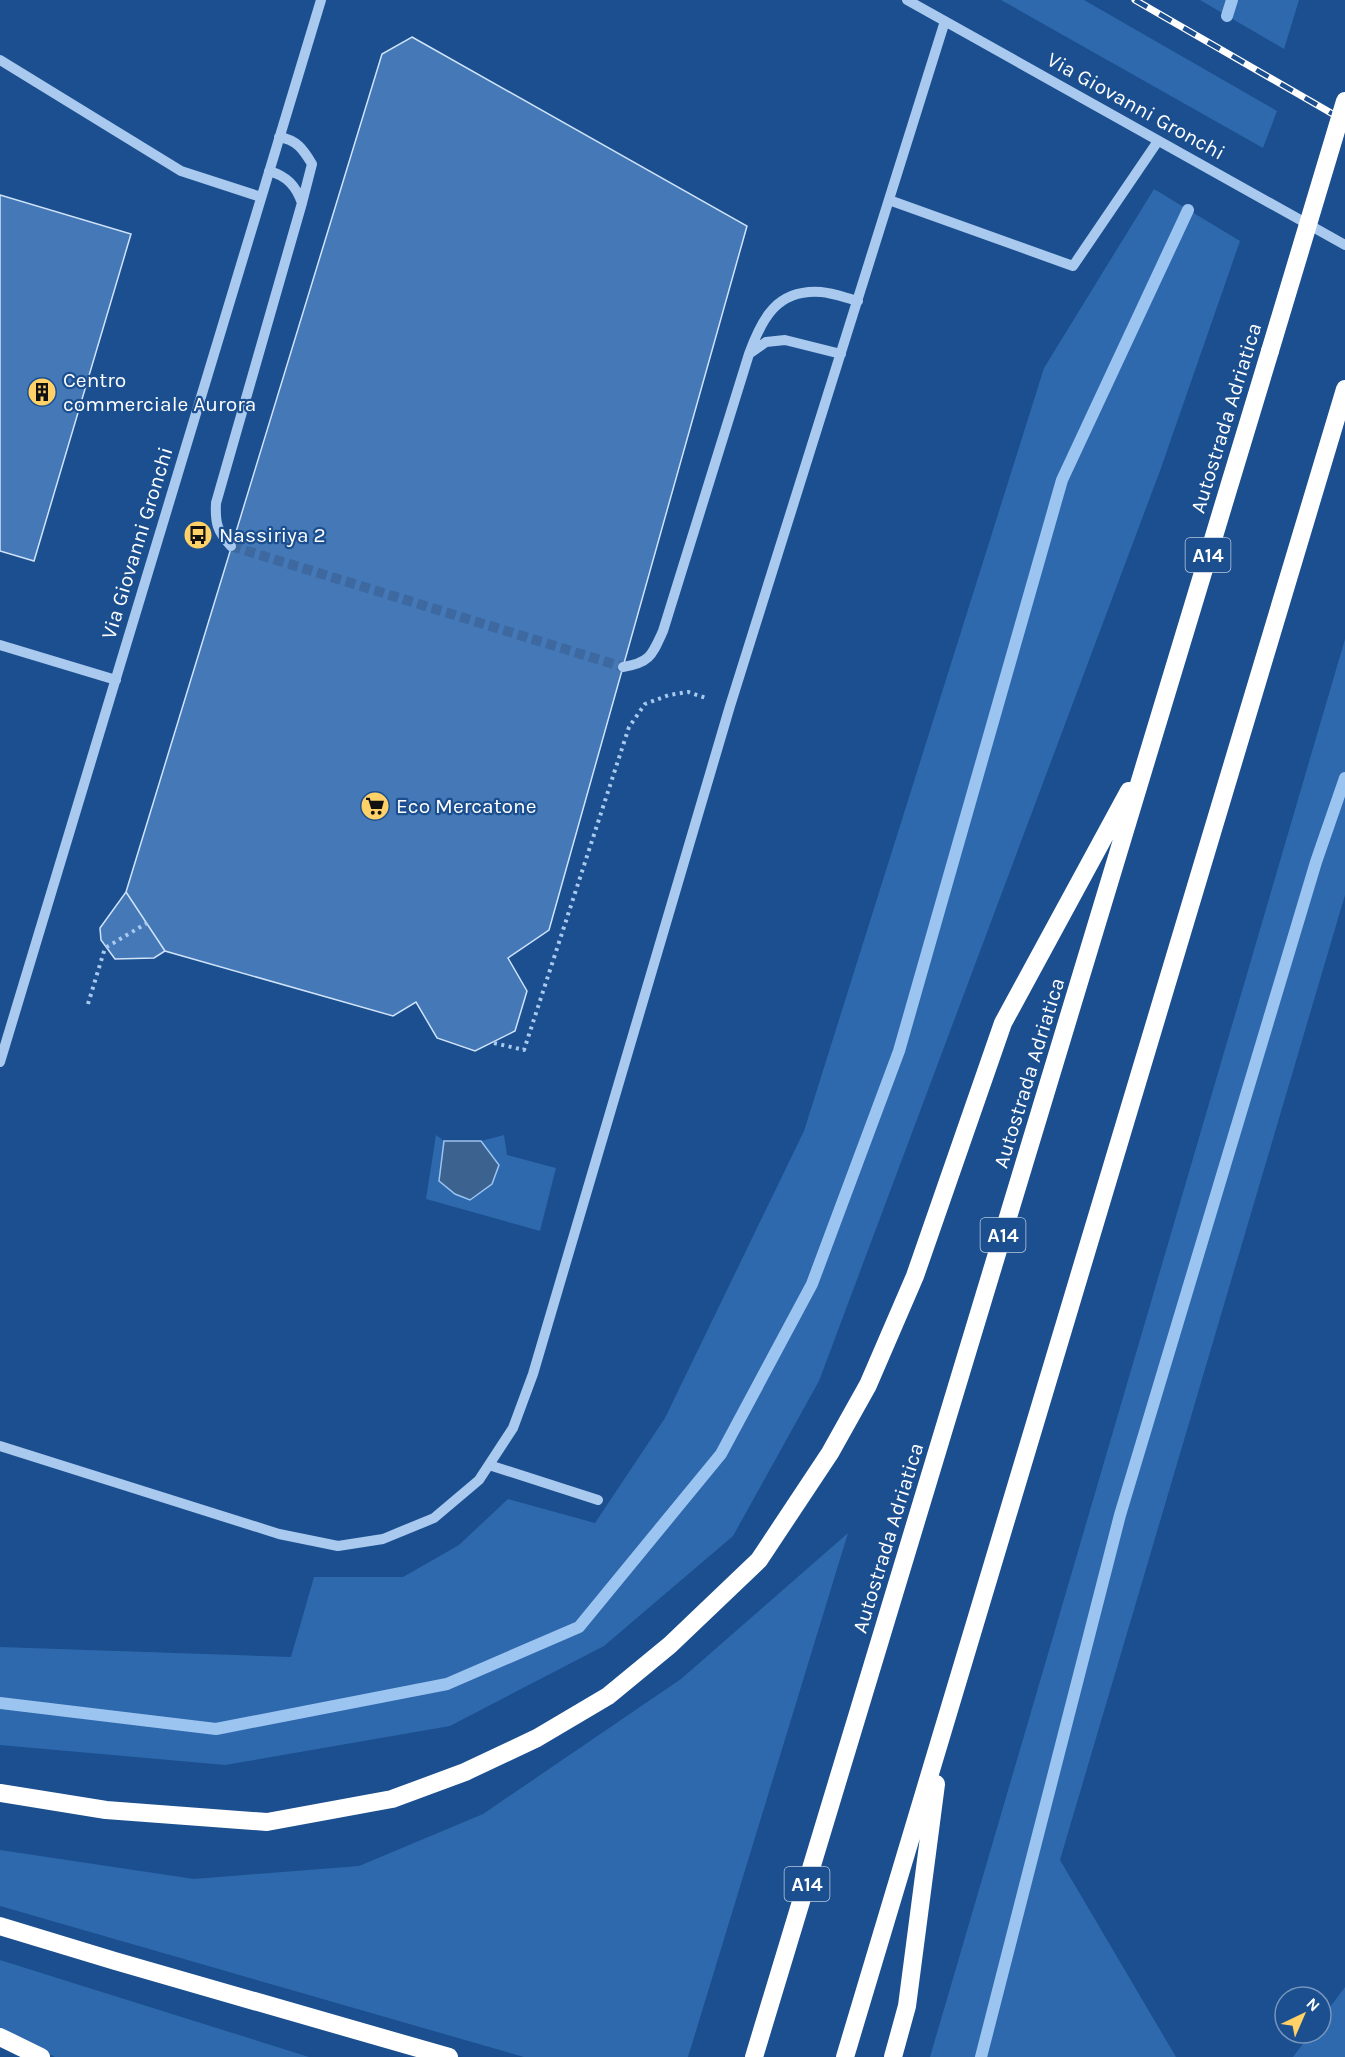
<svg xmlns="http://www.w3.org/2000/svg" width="1345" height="2057" viewBox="0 0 1345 2057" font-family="Karla,sans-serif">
<rect width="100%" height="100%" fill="#1b4f8f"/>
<path fill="#2e69ad" d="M1001 0H1084L1277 111 1263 148Z
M1200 0H1299L1284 49Z
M1154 189 1240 241 1161 468 819 1381 733 1536 604 1646 450 1726 225 1765 0 1745V1647L291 1657 314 1577H403L459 1545 508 1499 595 1523 665 1418 804 1131 1044 368Z
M1345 639V895L1060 1860 1176 2057H930Z
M436 1135 444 1141 439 1181 499 1165 481 1141 504 1135 507 1155 556 1168 540 1231 426 1199Z
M848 1533 688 2057H524L0 1906V1850L194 1879 359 1866 483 1814 681 1679Z
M0 1960 309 2057H55L0 2030Z
M1345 1987V2057H1293L1311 2033H1321V2019Z"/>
<path fill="#3c6290" stroke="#9cc4f0" stroke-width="1.5" d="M444 1141H481L499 1165 492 1184 470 1200 455 1194 439 1181Z"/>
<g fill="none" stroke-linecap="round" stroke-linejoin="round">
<path stroke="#9cc4f0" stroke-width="12" d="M1227 16 1232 0
M0 1703 216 1729 447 1684 579 1627 721 1454 812 1284 899 1051 1062 480 1188 210
M981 2057 1120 1515 1316 862 1345 778"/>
</g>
<path fill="#4478b7" stroke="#cfe3fa" stroke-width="1.5" d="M412 37 747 226 549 930 508 958 527 991 515 1031 475 1051 437 1038 416 1002 393 1016 165 951 126 892 382 54Z
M0 195 131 234 34 561 0 551Z
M126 892 165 951 154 958 115 959 101 940 100 928Z"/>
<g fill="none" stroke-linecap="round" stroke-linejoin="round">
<path stroke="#3d69a0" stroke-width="10" stroke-dasharray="10 5" stroke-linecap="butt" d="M231 546 623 667"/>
<path stroke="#a9c9ee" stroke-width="4" stroke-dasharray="3 4.5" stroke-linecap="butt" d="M88 1004 105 948 147 923
M494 1043 524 1050 629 727 645 704 669 695 688 692 706 698"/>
<path stroke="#a9c9ee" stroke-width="10" d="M907 0 1345 245
M0 60 181 171 261 197
M269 171C287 176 296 186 302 203L312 164C303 149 297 140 279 137
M889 200 1073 266 1158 141
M749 354 766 342 785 340 841 354
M231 546C217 531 215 523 216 503L302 203
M0 645 116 680
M623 667C650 663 652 655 663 631L749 354C762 318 777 289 821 292 833 293 846 298 858 301
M0 1062 321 0
M0 1446 279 1534 338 1546 383 1539 434 1518 479 1480 513 1428 533 1374 730 706 945 21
M489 1465 598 1500"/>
<path stroke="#fff" stroke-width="18" d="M0 1793 106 1810 267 1822 392 1799 465 1772 537 1738 608 1696 670 1645 759 1560 830 1453 868 1385 915 1276 1003 1023 1129 791
M0 1926 115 1961 449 2057
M0 2037 41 2057
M754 2057 1270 351
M845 2057 1345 389
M893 2057 907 2006 936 1784"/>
<g stroke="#fff" stroke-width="7">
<path id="rail" d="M1135 0 1345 121"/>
</g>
<use href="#rail" stroke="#1b4f8f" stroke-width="4.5" stroke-dasharray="14" stroke-linecap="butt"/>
<path stroke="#fff" stroke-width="18" d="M1270 351 1345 101"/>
</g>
<defs>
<g id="building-disc" transform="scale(1.5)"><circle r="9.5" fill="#ffd166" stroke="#1b4f8f"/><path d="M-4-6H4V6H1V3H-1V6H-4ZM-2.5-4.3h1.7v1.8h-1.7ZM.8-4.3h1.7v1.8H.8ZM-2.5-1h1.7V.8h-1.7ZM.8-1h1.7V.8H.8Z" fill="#111"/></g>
<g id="bus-disc" transform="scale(1.5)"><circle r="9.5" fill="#ffd166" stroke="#1b4f8f"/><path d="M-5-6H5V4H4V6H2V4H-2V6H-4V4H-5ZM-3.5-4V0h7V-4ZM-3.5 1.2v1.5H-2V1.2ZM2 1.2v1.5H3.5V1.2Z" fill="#111"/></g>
<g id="supermarket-disc" transform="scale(1.5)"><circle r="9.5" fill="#ffd166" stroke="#1b4f8f"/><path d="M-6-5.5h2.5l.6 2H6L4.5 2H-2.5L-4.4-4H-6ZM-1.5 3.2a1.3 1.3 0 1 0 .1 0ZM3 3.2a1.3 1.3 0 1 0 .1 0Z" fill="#111"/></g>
</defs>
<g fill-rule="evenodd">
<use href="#building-disc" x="42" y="392"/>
<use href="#bus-disc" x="198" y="535"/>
<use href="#supermarket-disc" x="375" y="806"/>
</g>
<g text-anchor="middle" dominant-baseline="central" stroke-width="4.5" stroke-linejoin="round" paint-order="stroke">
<g fill="#1b4f8f" stroke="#bbcadd" stroke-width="1.5">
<rect x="1185.5" y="538" width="45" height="34" rx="4.5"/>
<rect x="980.5" y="1218" width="45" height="34" rx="4.5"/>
<rect x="784.5" y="1867" width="45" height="34" rx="4.5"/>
</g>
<g font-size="20" font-weight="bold" fill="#fff">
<text x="1208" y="555">A14</text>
<text x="1003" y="1235">A14</text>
<text x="807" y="1884">A14</text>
</g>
<g font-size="21" fill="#fff" stroke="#1b4f8f">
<text transform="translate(1136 106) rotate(29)">Via Giovanni Gronchi</text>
<text transform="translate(1226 418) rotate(-73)">Autostrada Adriatica</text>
<text transform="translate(137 543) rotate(-73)">Via Giovanni Gronchi</text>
<text transform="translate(1029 1073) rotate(-73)">Autostrada Adriatica</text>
<text transform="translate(888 1538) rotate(-73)">Autostrada Adriatica</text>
</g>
<g font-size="21" fill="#fff" stroke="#1b4f8f" text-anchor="start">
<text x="63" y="380">Centro<tspan x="63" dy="24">commerciale Aurora</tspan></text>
<text x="219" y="535">Nassiriya 2</text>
<text x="396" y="806">Eco Mercatone</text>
</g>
</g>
<g transform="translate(1303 2015) rotate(44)"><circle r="28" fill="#1b4f8f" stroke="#7695bc" stroke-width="1.5"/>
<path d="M0-4.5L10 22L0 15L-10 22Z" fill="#ffd166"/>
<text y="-9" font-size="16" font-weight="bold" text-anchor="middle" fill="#ffffff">N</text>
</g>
</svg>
